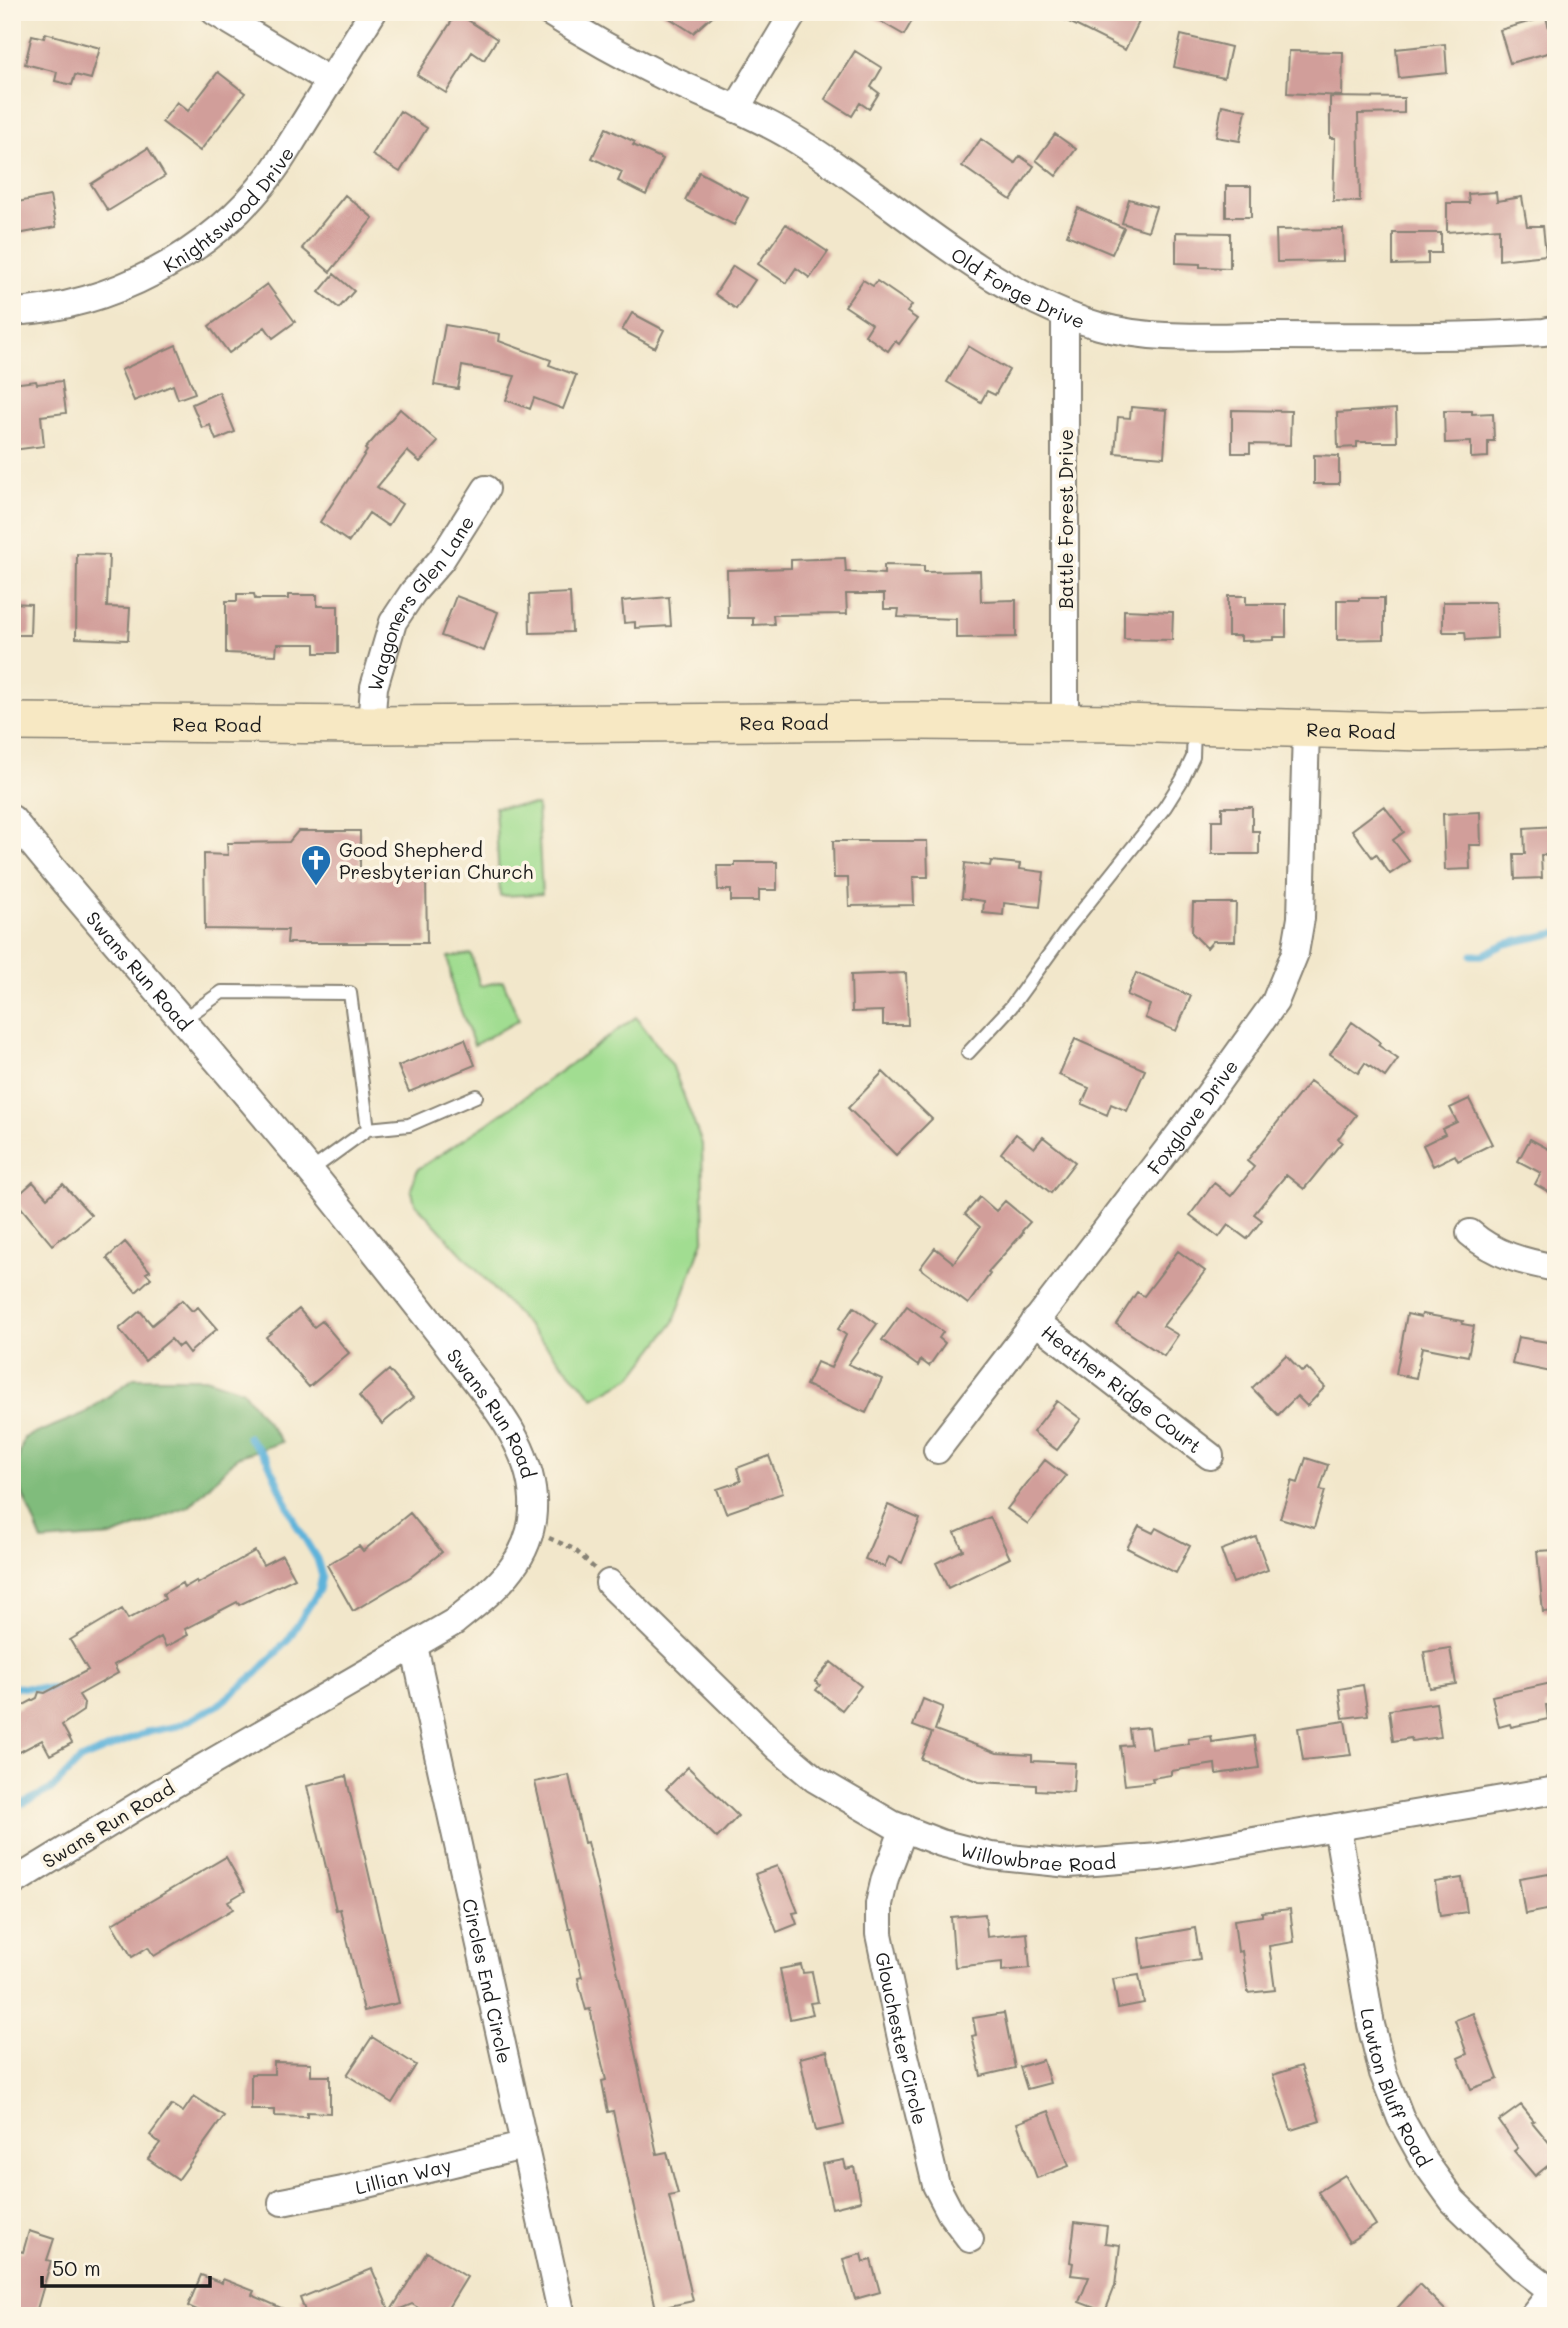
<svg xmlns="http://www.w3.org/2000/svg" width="1568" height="2328" viewBox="0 0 1568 2328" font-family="Mali,sans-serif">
<rect width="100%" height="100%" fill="#fcf5e5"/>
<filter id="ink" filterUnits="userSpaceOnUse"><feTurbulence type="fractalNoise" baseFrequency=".0143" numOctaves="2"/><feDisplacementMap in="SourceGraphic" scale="14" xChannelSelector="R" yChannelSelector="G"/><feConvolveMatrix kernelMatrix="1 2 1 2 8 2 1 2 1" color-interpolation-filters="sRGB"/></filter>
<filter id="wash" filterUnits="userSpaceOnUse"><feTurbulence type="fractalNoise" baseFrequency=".00686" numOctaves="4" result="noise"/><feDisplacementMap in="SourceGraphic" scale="28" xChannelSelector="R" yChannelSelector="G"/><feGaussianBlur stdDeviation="1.57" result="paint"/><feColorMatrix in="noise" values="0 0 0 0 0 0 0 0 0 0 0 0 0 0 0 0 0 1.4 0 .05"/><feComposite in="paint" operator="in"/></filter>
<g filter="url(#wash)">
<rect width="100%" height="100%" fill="#f2e7cb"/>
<path fill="#a1dd91" stroke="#5e7c56" stroke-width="2" d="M537 805 542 894 500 896 495 807Z
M471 954 480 986 503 981 519 1020 474 1045 453 990 448 957Z
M636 1017 672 1065 702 1144 704 1237 674 1322 633 1376 594 1398 415 1203 411 1188 418 1169 487 1124Z"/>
<path fill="#80bc7b" stroke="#4e6c4c" stroke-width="2" d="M134 1378H205L242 1390 282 1442 237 1457 189 1507 113 1536 42 1541 14 1473 24 1438 83 1414Z"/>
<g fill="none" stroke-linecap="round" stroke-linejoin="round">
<path stroke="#5eb3da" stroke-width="7" d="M1472 955H1482L1505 944 1556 933
M12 1687 57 1689
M12 1805 24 1803 52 1789 80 1760 147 1732 178 1726 217 1706 256 1674 288 1640 319 1590 322 1576 317 1559 297 1526 267 1459 248 1437"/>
</g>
<g id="blocks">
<path fill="#d19e9a" d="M660 12H717L693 33Z
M864 12H917L904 35Z
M1049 12H1120L1139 22 1125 50Z
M457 13 497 39 484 60 472 52 446 93 417 75Z
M1546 17 1555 51 1510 63 1500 30Z
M45 33 100 48 91 79 75 75 72 85 55 81 57 72 25 64 32 35 44 38Z
M1181 35 1231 47 1224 78 1174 67Z
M1445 44 1447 73 1399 78 1396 49Z
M855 51 882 68 871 87 879 93 869 109 860 103 852 116 825 99Z
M1289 51 1343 52 1342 96 1287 93Z
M218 72 245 93 200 151 162 122 177 102 188 111Z
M1330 97 1404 98V113L1358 114 1360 202 1333 201 1335 138H1330Z
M1222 105 1246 110 1240 141 1216 137Z
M400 111 427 128 400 172 372 155Z
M606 128 635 142 633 145 663 159 646 195 618 181 622 172 592 158Z
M1055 134 1076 149 1056 176 1036 160Z
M981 139 1015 163 1020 156 1034 166 1011 200 962 166Z
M148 148 165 176 108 211 91 184Z
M699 172 748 198 734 225 685 200Z
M1226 186H1251V217H1226Z
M1496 192 1497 201 1522 197 1527 226H1543L1546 255 1499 260V228L1447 232V203H1469L1468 194Z
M345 195 373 218 330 272 302 248Z
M50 196 56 227 12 235V203Z
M1129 199 1156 207 1148 231 1122 223Z
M1078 208 1124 228 1112 254 1067 235Z
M786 224 828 252 810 278 796 268 786 283 758 264Z
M1343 229 1344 261 1277 262 1276 230Z
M1176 232 1230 233V268L1200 267V264L1176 263Z
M1393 233H1441V253H1428V264L1393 265Z
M733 266 755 280 736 309 715 294Z
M334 274 354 291 339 308 319 292Z
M863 280 873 286 877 281 912 305 907 312 917 319 899 344 895 341 888 351 865 335 872 324 845 306Z
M267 284 295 322 273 338 265 327 229 353 209 326Z
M632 313 664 330 655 348 622 330Z
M445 325 500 334 499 341 551 360 549 365 576 375 563 409 534 398 530 409 506 400 515 376 462 366 458 389 434 385Z
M176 345 195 393 178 399 173 385 134 401 121 370Z
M968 346 1009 370 995 395 987 391 981 402 947 382Z
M36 381 37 384 62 381 66 413 41 416 44 446 12 450V384Z
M219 392 235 432 216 440 210 425 202 428 192 404Z
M1131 407 1167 410 1164 457 1115 453 1118 417 1130 418Z
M400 409 438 442 420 462 407 451 377 487 402 504 388 526 369 513 349 542 320 522 367 451 365 449Z
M1396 409 1397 442H1357V447L1338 448 1337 413Z
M1232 410 1291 411 1290 445 1250 444V453H1232Z
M1444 411H1472V414L1493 413 1494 441H1488V457L1471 458V442L1445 443Z
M1314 455 1339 456V484H1314Z
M77 554 109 555 107 607 130 608 128 640 76 638Z
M845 558 846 572 884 574V565L924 566V572L980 571 981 601 1016 600V637L956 638V619L898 617 899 609H884V594H846L847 614 773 615 774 624 753 625V618H728L727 570 791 568V560Z
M570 593 572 632 530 633 529 595Z
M237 594H254L255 599H288V595H317V606H338V653H315V644H277L276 655 226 653V601H237Z
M456 596 498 612 484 651 441 636Z
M1228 596H1246V604H1286V637H1274V640L1241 641V636H1228Z
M669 597 671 626 635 628V622L624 623 622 601Z
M1359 598H1384V639L1337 640V600H1359Z
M1443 602H1496L1497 638 1466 640 1465 632H1443Z
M12 603 31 604 30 635H12Z
M1124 610 1173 612 1172 640 1124 639Z
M1384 806 1404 832 1393 840 1409 861 1390 874 1376 854 1372 857 1352 830Z
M1222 807H1252V831H1259V854H1212V820H1222Z
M1480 812 1481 845H1469L1470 869 1445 870 1443 814Z
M1556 826V854L1541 855 1542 878 1515 879 1514 854H1525L1524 828Z
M298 831H360V878H426L427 943H287L288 930 205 929 204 854 228 855 227 843 289 842Z
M833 841H927L928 877H913L914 905 849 906 848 878H834Z
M991 861 1020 864 1019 869 1044 872 1040 907 1004 903 1003 915 983 913 984 901 962 898 965 863 990 866Z
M735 862H777V890H759V901H731V890H718L717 866H735Z
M1193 903H1236L1235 941H1213L1207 948 1192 933Z
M906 973 908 1025H883V1011L852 1012 851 975Z
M1136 973 1191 996 1176 1031 1145 1018 1150 1005 1127 995Z
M1352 1022 1380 1042 1378 1045 1398 1059 1385 1077 1365 1063 1358 1073 1330 1054Z
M465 1039 475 1065 409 1092 398 1066Z
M1075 1039 1145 1070 1127 1111 1111 1104 1107 1115 1082 1104 1089 1088 1059 1075Z
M883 1072 932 1119 896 1155 848 1108Z
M1310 1081 1356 1115 1338 1139 1342 1142 1304 1189 1286 1175 1254 1214 1262 1220 1247 1239 1228 1225 1219 1237 1190 1215 1214 1183 1231 1196 1254 1167 1247 1161Z
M1469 1099 1492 1144 1458 1161 1455 1155 1433 1166 1423 1145 1445 1134 1442 1129 1457 1122 1450 1108Z
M1016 1134 1034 1148 1043 1137 1075 1162 1051 1193 1001 1153Z
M1530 1139 1552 1151 1556 1144V1196L1535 1184 1541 1173 1518 1161Z
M33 1182 47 1198 63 1184 91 1215 65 1237 64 1236 52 1245 14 1199Z
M980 1197 996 1211 1005 1201 1030 1222 1022 1231 1023 1233 988 1272 990 1274 968 1304 920 1268 935 1248 954 1263 980 1227 965 1214Z
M125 1242 150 1271 146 1273 151 1278 136 1292 107 1258Z
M1178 1251 1205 1271 1163 1326 1178 1335 1164 1356 1116 1324 1137 1292 1144 1296Z
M182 1300 192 1311 198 1307 217 1329 189 1353 182 1344 178 1347 171 1339 145 1361 119 1329 140 1311 152 1325Z
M907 1306 943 1332 939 1338 945 1343 929 1366 921 1360 918 1366 882 1340Z
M854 1307 877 1324 848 1364 882 1379 866 1413 806 1385 817 1362 831 1368 846 1335 838 1329Z
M299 1309 314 1327 322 1321 349 1353 309 1387 266 1337Z
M1407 1314 1421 1317 1422 1314 1463 1321 1462 1324 1474 1326 1468 1356 1422 1347 1416 1378 1396 1374Z
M1518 1337 1553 1343 1551 1351 1556 1352V1373L1512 1364Z
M1286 1355 1302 1372 1307 1368 1325 1387 1307 1406 1297 1396 1278 1415 1252 1388Z
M389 1370 413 1398 382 1424 359 1396Z
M1057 1401 1081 1419 1057 1450 1033 1432Z
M769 1456 783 1493 726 1513 717 1489 741 1481 737 1468Z
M1306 1458 1328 1465 1320 1490 1325 1491 1314 1528 1280 1518 1292 1481 1298 1483Z
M1045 1460 1066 1476 1028 1524 1007 1509Z
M888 1505 920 1519 902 1563 889 1557 884 1567 865 1559Z
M410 1513 442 1552 412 1576 353 1611 327 1565 359 1546 363 1551Z
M990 1517 1010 1558 948 1588 936 1563 963 1550 955 1533Z
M1139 1526 1153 1533 1156 1528 1190 1546 1176 1573 1127 1548Z
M1256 1537 1268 1570 1233 1583 1221 1550Z
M1556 1550V1611L1543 1612 1537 1551Z
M255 1551 263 1565 282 1555 295 1578 239 1605 237 1602 185 1629 188 1635 166 1647 161 1637 114 1665 118 1673 79 1695 84 1703 83 1711 62 1725 72 1743 50 1755 42 1740 12 1756V1711L37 1698 39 1692 45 1693 88 1670 70 1640 122 1609 128 1619 165 1599 163 1594 182 1583 184 1588 196 1581 197 1584Z
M1450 1648 1456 1684 1430 1688 1424 1652Z
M831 1662 861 1686 842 1710 816 1690 820 1685 815 1681Z
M1556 1682V1705H1546L1548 1719 1511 1727 1510 1724 1499 1727 1492 1696Z
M1363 1685 1368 1715 1343 1718 1339 1689Z
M923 1699 943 1707 935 1730 997 1753 1032 1755V1761L1075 1763 1073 1792 1036 1790V1785L979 1782 921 1759 932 1733 913 1726Z
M1436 1703 1441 1737 1412 1741 1411 1738 1393 1741 1389 1710Z
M1345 1721 1351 1755 1303 1760 1298 1728Z
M1149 1727 1152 1749 1189 1744 1188 1739 1211 1736 1212 1742 1254 1736 1259 1768 1216 1774 1215 1764 1171 1771V1775L1152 1778 1153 1782 1125 1785 1120 1746 1131 1745 1129 1729Z
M688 1767 738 1816 717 1838 666 1789Z
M569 1775 584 1843 587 1842 619 1978 657 2154 667 2152 678 2194 669 2196 693 2301 656 2309 613 2111 608 2112 606 2102 602 2081 606 2080 601 2059 590 2009 586 2010 580 1988 578 1978 582 1977 571 1929H569L535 1782Z
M346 1776 399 2003 364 2011 340 1909 336 1910 307 1786Z
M226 1857 245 1891 228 1901 233 1909 154 1956 148 1947 132 1957 112 1924Z
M777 1866 784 1877 798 1912 793 1913 797 1924 777 1932 755 1874Z
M1549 1873V1875L1556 1874V1908L1525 1914 1519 1878Z
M1462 1878 1467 1912 1440 1916 1435 1882Z
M1290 1909 1294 1942 1269 1946 1275 1990 1248 1993 1242 1951 1238 1952 1234 1920 1262 1916V1912Z
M985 1914 987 1937 1027 1933 1030 1968 1002 1971V1962L955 1967 951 1917Z
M1195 1928 1200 1959 1143 1968 1139 1938Z
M801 1965 803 1973 812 1972 818 2002 810 2003 813 2014 790 2019 780 1969Z
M1139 1975 1144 2003 1118 2008 1113 1979Z
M1004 2013 1015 2068 981 2076 972 2036 976 2035 973 2018Z
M1473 2013 1498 2079 1471 2089 1458 2058 1467 2054 1455 2020Z
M372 2037 416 2065 392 2103 347 2075Z
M827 2051 844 2125 816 2131 800 2058Z
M1043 2060 1050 2083 1027 2089 1020 2067Z
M274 2062 311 2063V2076H330V2113L307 2112V2117L275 2116V2110H251V2074H274Z
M1301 2066 1320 2121 1291 2130 1273 2075Z
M194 2096 224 2116 178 2180 148 2159 160 2143 150 2135 172 2105 183 2112Z
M1521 2105 1534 2121 1532 2122 1556 2151V2159L1535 2176 1514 2151 1518 2148 1499 2121Z
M1049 2111 1069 2166 1037 2178 1017 2123Z
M844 2160 846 2169 854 2167 861 2201 832 2208 822 2164Z
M1345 2175 1376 2225 1349 2242 1318 2192Z
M1075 2222 1107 2226 1105 2243 1120 2245 1115 2286 1105 2312 1079 2302 1089 2277 1071 2275 1073 2263 1070 2262Z
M29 2231 54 2239 47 2260 51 2261 35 2316H12V2261L15 2250 23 2252Z
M427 2252 467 2277 443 2316H431L412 2304 390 2313 391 2316H307L300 2298 372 2269 390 2312Z
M861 2254 863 2262 871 2260 880 2292 855 2299 843 2259Z
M201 2275 222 2283 223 2279 254 2291 252 2295 299 2316H210L188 2306Z
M1419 2284 1451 2316H1390Z"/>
</g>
</g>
<g filter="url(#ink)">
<use href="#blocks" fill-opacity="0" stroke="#878274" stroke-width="2"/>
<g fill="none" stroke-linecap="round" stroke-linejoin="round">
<g stroke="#878274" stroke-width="16">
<path id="lane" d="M182 1020 222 992 350 993 368 1129 310 1171
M968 1053 1011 1007 1069 927 1165 807 1182 780 1193 757 1194 729
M368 1129 409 1125 476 1096"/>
</g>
<g stroke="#878274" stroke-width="30">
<g id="street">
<path d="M215 12 330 81"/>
<path id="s1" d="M549 12C585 35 624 57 663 76 705 96 750 112 790 136 892 197 984 293 1099 326 1152 341 1212 336 1267 336 1359 336 1451 338 1544 332L1556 329"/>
<path d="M736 109 794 12"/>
<path id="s2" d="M12 312C110 307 211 254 270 175 282 160 291 142 302 126 326 88 349 50 373 12"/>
<path d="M1065 724V315"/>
<path id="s3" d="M371 725 374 687 393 622 413 592 441 560 486 489"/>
<path id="s4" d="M12 819C101 929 196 1033 286 1142 318 1179 348 1218 379 1257 405 1290 432 1323 457 1357 489 1398 530 1444 533 1499 536 1559 495 1589 454 1622L157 1794 12 1883"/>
<path d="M1470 1233C1495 1255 1524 1262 1556 1268"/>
<path id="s5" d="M1035 1321 1210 1456"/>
<path id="s6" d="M937 1450 1194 1115 1275 1002 1295 953 1301 918 1306 728"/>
<path id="s7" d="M609 1583 778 1748 815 1779 892 1824 941 1843 991 1856 1069 1864 1159 1857 1556 1790"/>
<path id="s8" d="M414 1646 562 2316"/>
<path id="s9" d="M1337 1827 1371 2025 1383 2073 1401 2119 1425 2162 1453 2201 1521 2267 1556 2294"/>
<path id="s10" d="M904 1828 885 1878 879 1904V1934L902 2043 936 2185 951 2214 970 2239"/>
<path id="s11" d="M282 2202 343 2190 523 2146"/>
<path d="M1533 2316 1552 2292"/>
</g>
</g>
<g stroke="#878274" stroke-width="40">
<g id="secondary">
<path id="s12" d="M12 722 371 725 916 721 1123 723 1422 732 1556 729"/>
</g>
</g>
<path stroke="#878274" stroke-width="4.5" stroke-dasharray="5 5" stroke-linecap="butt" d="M549 1538 574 1549 594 1568"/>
<use href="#lane" stroke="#fff" stroke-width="12"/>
<use href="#street" stroke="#fff" stroke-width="26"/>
<use href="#secondary" stroke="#f7e8c3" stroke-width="37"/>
</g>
</g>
<defs>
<g id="church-pin" transform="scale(1.575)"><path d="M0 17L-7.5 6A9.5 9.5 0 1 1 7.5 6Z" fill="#1f6fb2" stroke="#fcf5e5"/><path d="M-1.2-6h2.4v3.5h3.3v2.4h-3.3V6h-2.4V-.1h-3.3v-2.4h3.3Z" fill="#fff"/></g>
</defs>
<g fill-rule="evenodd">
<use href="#church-pin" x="316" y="860"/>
</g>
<g text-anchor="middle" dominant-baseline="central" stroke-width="7" stroke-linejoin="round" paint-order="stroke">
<g font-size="19" fill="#1c1c1c" stroke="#fcf5e5">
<text stroke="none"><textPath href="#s2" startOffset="247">Knightswood Drive</textPath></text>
<text stroke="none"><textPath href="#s1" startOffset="546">Old Forge Drive</textPath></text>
<text transform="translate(1065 519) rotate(-90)">Battle Forest Drive</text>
<text stroke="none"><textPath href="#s3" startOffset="135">Waggoners Glen Lane</textPath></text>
<text stroke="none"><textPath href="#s12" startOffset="772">Rea Road</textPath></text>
<text stroke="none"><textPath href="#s12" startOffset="205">Rea Road</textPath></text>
<text stroke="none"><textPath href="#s12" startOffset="1339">Rea Road</textPath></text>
<text stroke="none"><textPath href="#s4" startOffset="198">Swans Run Road</textPath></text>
<text stroke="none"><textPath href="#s6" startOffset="420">Foxglove Drive</textPath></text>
<text stroke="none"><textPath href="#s5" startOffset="110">Heather Ridge Court</textPath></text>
<text stroke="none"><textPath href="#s4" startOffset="765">Swans Run Road</textPath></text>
<text transform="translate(108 1824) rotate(-31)">Swans Run Road</text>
<text stroke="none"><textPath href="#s7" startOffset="525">Willowbrae Road</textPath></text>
<text stroke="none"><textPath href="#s8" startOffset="343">Circles End Circle</textPath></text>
<text stroke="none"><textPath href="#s10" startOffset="217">Glouchester Circle</textPath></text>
<text stroke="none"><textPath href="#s9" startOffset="268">Lawton Bluff Road</textPath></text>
<text stroke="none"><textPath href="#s11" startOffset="124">Lillian Way</textPath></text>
</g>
<g font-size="19" fill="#1c1c1c" stroke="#fcf5e5" text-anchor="start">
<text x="339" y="849">Good Shepherd<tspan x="339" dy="22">Presbyterian Church</tspan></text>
</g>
</g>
<rect width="1568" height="2328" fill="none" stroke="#fcf5e5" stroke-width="42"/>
<path d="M42 2276v10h168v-10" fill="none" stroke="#1c1c1c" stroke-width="3.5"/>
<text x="52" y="2276" font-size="21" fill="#1c1c1c" stroke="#fcf5e5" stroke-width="5" paint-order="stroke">50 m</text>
</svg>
